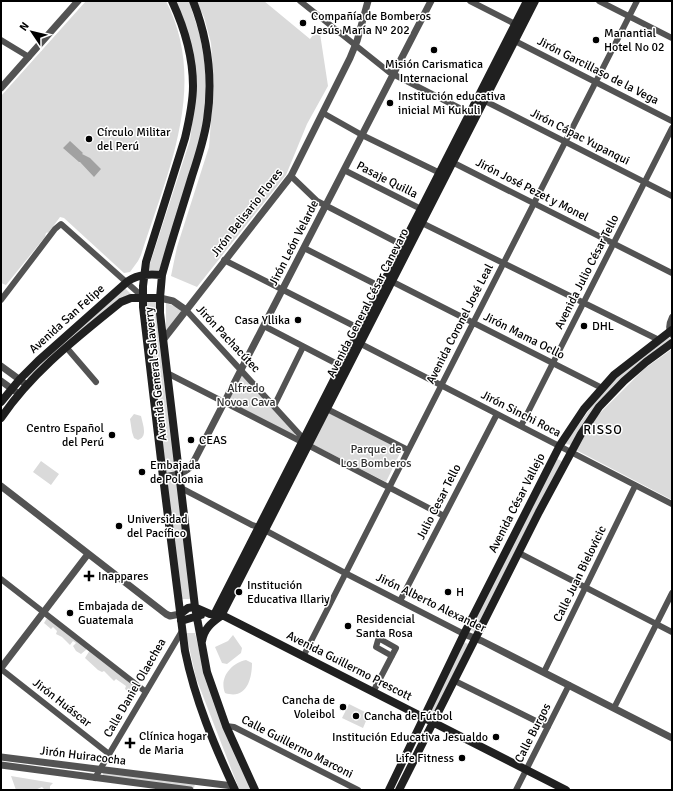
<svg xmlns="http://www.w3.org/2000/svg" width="673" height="791" viewBox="0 0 673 791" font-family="Signika,sans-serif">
<rect width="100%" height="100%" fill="#fff"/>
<path fill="#dadada" d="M86 1H166C209 85 167 173 141 255L138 261 130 272 124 273 64 218 60 217 49 232 46 233 45 237 6 285 1 283V96Z
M175 1H189L200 36 205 65 206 98 203 123 199 145 159 271 148 270 190 140 196 95Z
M196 1H264L310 39 319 27 328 86 307 124 286 175 197 287 171 276 177 247 209 147 214 83 211 43 204 17Z
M124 287 131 294 125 297 29 379 24 376Z
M146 301 157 302 177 466 174 471 167 472 164 470Z
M166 303 179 308 182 313 166 332Z
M669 337 672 339 633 371 571 445 566 444V442L603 391 627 367Z
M672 349V500L576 450 595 418 644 369Z
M245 375 296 433 294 435 231 403 229 400 241 376Z
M329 413 402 449 386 482 312 444Z
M134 414 141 416C143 425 148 437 138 440L134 438 132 432 130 419Z
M557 459 562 461 474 632 469 629Z
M41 461 59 474 51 485 33 472Z
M175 479 177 482 192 599H181L167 484 169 480Z
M47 618 87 649 81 654 76 651 73 646 76 643 73 641 70 645 62 637 56 634 57 631 53 627 51 629 44 623Z
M186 633H195L206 678 253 790H240L239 789 196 678Z
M233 635 242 648 241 653 227 664 222 663 215 647 228 641Z
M464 642 468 644 434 713 430 712Z
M90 650 135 686 130 693 125 689 126 686 116 679 114 681 104 671 102 672 98 670 85 658Z
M246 660 252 663C252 680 246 700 225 693 219 678 231 663 246 660Z
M349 704 369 714 363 728 342 718Z
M103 771 195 784 194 788 103 776Z
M11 776 53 783 50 786V790H45L42 787 35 790H16Z"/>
<path fill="#a1a1a1" d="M70 141 83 153 82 154 90 158 101 169 94 177 80 162H79L63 148Z"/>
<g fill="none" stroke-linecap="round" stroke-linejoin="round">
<path stroke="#535353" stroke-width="6" d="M300 1 389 72 473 115
M470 1 515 24
M599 1 672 38
M1 40 29 57
M515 41 672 121
M481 99 672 196
M323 113 362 135 442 174
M450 161 672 273
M344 170 421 209
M291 176 317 201 402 245
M422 223 659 340
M304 248 381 287
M224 260 360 329
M393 282 602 388
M1 300 55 229 61 224 143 297
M186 310 301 436 302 442
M672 317C669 323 668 330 672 335
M264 326 341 366
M361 344 672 504
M66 347 96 382
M167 373 302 442 444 516
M274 406 303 347
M327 409 408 450
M521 426 672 128
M181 488 252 525 259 527 345 573 464 634
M519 553 672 632
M1 579 146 692
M400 601 497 414
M303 657 637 1
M1 669 109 754
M544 672 635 486
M455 681 548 727
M373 692 396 648 380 639 378 640 376 647 392 656
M614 708 672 593
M226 726 234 727 358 790
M95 778 182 631
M516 790 569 685"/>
<path stroke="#535353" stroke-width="7" d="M1 88 78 1
M160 298 173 301 186 310
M163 340 291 176 350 58 357 41 368 1
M1 366 27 385
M1 381 19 394
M163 477C175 475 186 474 193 463L431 1
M1 486 166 614 170 616 180 614
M464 634 482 641 672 738
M1 668 88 554
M1 757 233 786
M1 765 190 790"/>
<path stroke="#202020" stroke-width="8" d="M172 1C184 27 193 57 193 86 193 103 189 121 185 138L146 262 143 286V307L163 477 185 651C195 700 214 745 235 790
M193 1C208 39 213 80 207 120 204 140 198 158 192 176 182 209 171 242 162 275L160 298V313L195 607 207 672 226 726 255 790
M1 402 20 379 38 361 128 281C139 274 149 274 162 275
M1 418C33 371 78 337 121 302L131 298H160
M180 614 188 608 194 607 210 614 224 616 566 790
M214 615 527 1
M181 621 201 615
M202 641C204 629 211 623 221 616L535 1
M389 790 464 634 560 445 584 409 614 375 672 330
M399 790 539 512 581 434 599 407 624 381 646 362 672 343"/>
</g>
<g fill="#000" stroke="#fff" stroke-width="1.5">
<circle cx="303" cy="23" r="4"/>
<circle cx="596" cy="40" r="4"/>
<circle cx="434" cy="50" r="4"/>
<circle cx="390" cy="103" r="4"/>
<circle cx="89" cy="139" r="4"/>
<circle cx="298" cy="320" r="4"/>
<circle cx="584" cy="326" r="4"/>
<circle cx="112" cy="435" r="4"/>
<circle cx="191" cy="440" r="4"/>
<circle cx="142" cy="472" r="4"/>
<circle cx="119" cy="526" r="4"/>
<path d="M87 570h4v4h4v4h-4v4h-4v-4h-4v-4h4z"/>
<circle cx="239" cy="592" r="4"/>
<circle cx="448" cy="592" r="4"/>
<circle cx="70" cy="613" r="4"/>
<circle cx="348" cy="626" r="4"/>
<circle cx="343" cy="707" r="4"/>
<circle cx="356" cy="716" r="4"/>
<circle cx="496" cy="737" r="4"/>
<path d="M128 737h4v4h4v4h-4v4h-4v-4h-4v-4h4z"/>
<circle cx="462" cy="758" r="4"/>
</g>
<g text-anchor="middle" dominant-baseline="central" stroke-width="3" stroke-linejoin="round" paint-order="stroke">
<g font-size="12" fill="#000" stroke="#fff" text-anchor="start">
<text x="311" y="16">Compañía de Bomberos<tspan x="311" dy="14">Jesús María Nº 202</tspan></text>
<text x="604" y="33">Manantial<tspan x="604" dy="14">Hotel No 02</tspan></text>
<text x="434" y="64" text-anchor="middle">Misión Carismatica<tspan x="434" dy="14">Internacional</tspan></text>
<text x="398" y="96">Institución educativa<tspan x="398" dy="14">inicial Mi Kukuli</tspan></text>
<text x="97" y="132">Círculo Militar<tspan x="97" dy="14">del Perú</tspan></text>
<text x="290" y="320" text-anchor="end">Casa Yllika</text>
<text x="592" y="326">DHL</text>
<text x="104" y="428" text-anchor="end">Centro Español<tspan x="104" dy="14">del Perú</tspan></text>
<text x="199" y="440">CEAS</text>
<text x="150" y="465">Embajada<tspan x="150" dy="14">de Polonia</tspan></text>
<text x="127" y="519">Universidad<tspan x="127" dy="14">del Pacífico</tspan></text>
<text x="98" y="576">Inappares</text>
<text x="247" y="585">Institución<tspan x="247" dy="14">Educativa Illariy</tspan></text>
<text x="456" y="592">H</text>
<text x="78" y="606">Embajada de<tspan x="78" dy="14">Guatemala</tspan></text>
<text x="356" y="619">Residencial<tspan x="356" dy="14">Santa Rosa</tspan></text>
<text x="335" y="700" text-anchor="end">Cancha de<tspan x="335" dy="14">Voleibol</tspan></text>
<text x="364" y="716">Cancha de Fútbol</text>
<text x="139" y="736">Clínica hogar<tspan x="139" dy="14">de Maria</tspan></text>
<text x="488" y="737" text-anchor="end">Institución Educativa Jesualdo</text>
<text x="454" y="758" text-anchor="end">Life Fitness</text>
</g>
<g font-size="12" fill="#000" stroke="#fff">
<text transform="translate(598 71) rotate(27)">Jirón Garcillaso de la Vega</text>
<text transform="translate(580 137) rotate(27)">Jirón Cápac Yupanqui</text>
<text transform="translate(387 180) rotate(27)">Pasaje Quilla</text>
<text transform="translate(532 190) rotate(27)">Jirón José Pezet y Monel</text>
<text transform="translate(247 213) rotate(-52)">Jirón Belisario Flores</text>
<text transform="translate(294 243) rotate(-63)">Jirón León Velarde</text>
<text transform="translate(587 272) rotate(-63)">Avenida Julio César Tello</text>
<text transform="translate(368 303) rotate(-63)">Avenida General César Canevaro</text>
<text transform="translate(67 319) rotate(-42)">Avenida San Felipe</text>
<text transform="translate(460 324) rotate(-63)">Avenida Coronel José Leal</text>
<text transform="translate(524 336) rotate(27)">Jirón Mama Ocllo</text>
<text transform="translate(228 339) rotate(47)">Jirón Pachacútec</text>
<text transform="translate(156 374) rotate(-96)">Avenida General Salaverry</text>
<text transform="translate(521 414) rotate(27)">Jirón Sinchi Roca</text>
<text transform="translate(439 502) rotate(-63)">Julio Cesar Tello</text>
<text transform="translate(517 503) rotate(-63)">Avenida César Vallejo</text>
<text transform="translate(580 574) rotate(-64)">Calle Juan Bielovicic</text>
<text transform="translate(431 603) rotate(26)">Jirón Alberto Alexander</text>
<text transform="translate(349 666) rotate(27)">Avenida Guillermo Prescott</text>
<text transform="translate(135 688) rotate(-60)">Calle Daniel Olaechea</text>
<text transform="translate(62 703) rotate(38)">Jirón Huáscar</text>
<text transform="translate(533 733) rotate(-63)">Calle Burgos</text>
<text transform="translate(297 747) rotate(27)">Calle Guillermo Marconi</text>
<text transform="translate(83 756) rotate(7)">Jirón Huiracocha</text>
</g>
<g font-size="12" fill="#313131" stroke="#fff">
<text x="246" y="388">Alfredo<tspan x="246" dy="14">Novoa Cava</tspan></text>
<text x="376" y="449">Parque de<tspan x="376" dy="14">Los Bomberos</tspan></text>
</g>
<g font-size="13" letter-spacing="1" fill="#000" stroke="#fff">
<text x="603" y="430">RISSO</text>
</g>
</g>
<rect width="673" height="791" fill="none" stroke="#000000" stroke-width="4"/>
<g transform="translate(32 32) rotate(305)" stroke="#ffffff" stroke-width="3" paint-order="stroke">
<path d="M0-3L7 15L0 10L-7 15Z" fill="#000000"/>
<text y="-6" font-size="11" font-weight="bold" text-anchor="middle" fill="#000000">N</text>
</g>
</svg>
